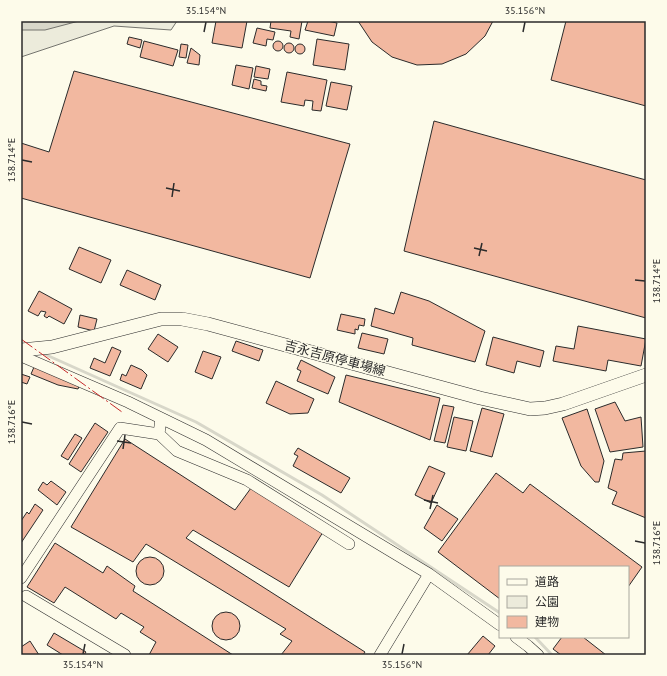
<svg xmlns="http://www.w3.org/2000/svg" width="667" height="676" viewBox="0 0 667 676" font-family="'PT Sans','Noto Sans JP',sans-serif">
<rect width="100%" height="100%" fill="#fdfbea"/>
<path fill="#ecebdb" stroke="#74746e" d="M21 21H177L171 30 114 26 21 57Z"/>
<path fill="#d8d7c9" stroke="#74746e" d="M21 21H79L45 30H21Z"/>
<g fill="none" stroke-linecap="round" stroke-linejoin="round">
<path stroke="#d8d7c9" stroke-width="3" d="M42 353 196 422 322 495 500 613
M535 637 552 655"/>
</g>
<path fill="#f2b8a0" stroke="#2b2b2b" d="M216 21H247L242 48 212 43Z
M271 21H302L299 39 290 37 291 31 270 28Z
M308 21H327L337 23 334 36 305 30Z
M358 21H493L485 36 466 54 442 64 417 65 392 57 372 42Z
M566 21H646V106L551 80Z
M257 28 275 32 273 40 267 39 266 46 253 43Z
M129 37 142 40 140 48 127 44Z
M317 39 349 44 345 70 313 65Z
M144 41 178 50 173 66 140 57Z
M273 46a5 5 0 1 1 10 0a5 5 0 1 1-10 0Z
M284 48a5 5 0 1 1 10 0a5 5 0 1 1-10 0Z
M181 44 188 45 186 58 179 57Z
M295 49a5 5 0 1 1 10 0a5 5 0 1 1-10 0Z
M191 48 200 55 199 65 187 63Z
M236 65 253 68 249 89 232 85Z
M256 66 270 69 268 79 254 77Z
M74 71 350 144 310 278 21 198V143L49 152Z
M287 72 327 80 321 111 312 110 313 101 305 100 304 106 281 102Z
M254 79 261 81V85L267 86 266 91 252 88Z
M331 82 352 86 347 110 326 106Z
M434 121 646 180V318L404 251Z
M79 247 111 260 101 283 69 269Z
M127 270 161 285 155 300 120 285Z
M39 291 72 309 64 324 49 316 47 318 44 316 46 312 41 311 38 316 28 311Z
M401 292 429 301 485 331 475 362 412 345 413 338 371 326 375 308 394 314Z
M341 314 365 319 364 326 359 325 358 330 355 329V334L337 330Z
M80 315 97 319 94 331 78 327Z
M578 326 646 339 641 366 608 360 606 371 553 361 556 346 574 349Z
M362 333 388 339 384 354 358 348Z
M158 334 178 347 168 362 148 349Z
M493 337 544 351 540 367 517 361 514 373 486 365Z
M236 341 263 350 259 361 232 351Z
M112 347 121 351 110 376 90 368 94 358 105 363Z
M203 351 221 357 212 379 195 372Z
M301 360 335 377 328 394 297 381 301 371 297 369Z
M131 365 142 370 147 375 141 389 120 380 122 374 126 376Z
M34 367 80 384 78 389 58 385 31 374Z
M21 374 30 377 27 384 21 382Z
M346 375 440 398 430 440 339 402Z
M276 381 314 399 308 413 290 414 266 403Z
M615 402 625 421 641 417 643 447 610 452 595 409Z
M443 405 454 407 445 443 434 441Z
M482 408 504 414 492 457 470 451Z
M587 409 604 461 599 482H595L581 466 562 418Z
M454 417 473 421 466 451 447 447Z
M95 423 108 432 81 472 69 464Z
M75 434 82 438 68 460 61 456Z
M125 439 235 510 251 488 323 532 289 587 193 530 186 538 365 652 363 655H281L292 641 280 634 286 629 146 544 133 562 71 527Z
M646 445V518L612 504 617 492 608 488 615 459 622 460 623 453 646 451Z
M298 448 350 478 341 493 293 466 298 456 294 454Z
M429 466 445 473 431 503 415 495Z
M496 473 523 493 530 484 642 567 628 587V567H500V599L438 552Z
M51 481 66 492 57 505 38 490 43 482 47 485Z
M35 504 43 510 21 543V521L27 512 29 514Z
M437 505 458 519 442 541 424 528Z
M55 543 103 573 107 566 135 586 133 591 233 655H149L156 642 140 632 144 627 121 613 116 619 65 587 54 603 27 587Z
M136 571a14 14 0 1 1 28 0a14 14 0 1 1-28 0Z
M212 626a14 14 0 1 1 28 0a14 14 0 1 1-28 0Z
M54 633 86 652 84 655H63L47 645Z
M483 636 495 646 488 655H467Z
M562 637H583L606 655H561L553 649Z
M30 641 39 655H23L21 652V647Z"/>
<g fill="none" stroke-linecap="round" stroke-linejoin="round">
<g stroke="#2b2b2b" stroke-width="12">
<path id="minor" d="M21 356 128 402 206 440 429 574 500 625
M159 434 177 451 247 480 349 544
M21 578 120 428 159 434 161 418
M26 596 125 655
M516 637 528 646 538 655
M380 655 429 574"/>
</g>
<g stroke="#2b2b2b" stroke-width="14">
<path id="major" d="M21 350 52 347 161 319H182L208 324 480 398 530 409 545 408 563 404 646 375"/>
</g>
<use href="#minor" stroke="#fdfbea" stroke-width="11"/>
<use href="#major" stroke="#fdfbea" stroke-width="13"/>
<path stroke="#c62828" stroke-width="1" stroke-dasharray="14 3 2 3" stroke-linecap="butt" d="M21 339 122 412"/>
</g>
<path fill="none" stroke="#2b2b2b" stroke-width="1.5" d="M204 32 206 22M523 32 525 22M22 160 32 162M166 188 180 191M172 197 174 183M474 248 487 251M479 256 482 243M635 280 645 281M22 422 32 424M117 441 131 443M123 449 125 435M424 500 438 503M430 509 433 495M635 541 645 543M83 654 85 644M402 654 404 644"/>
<g text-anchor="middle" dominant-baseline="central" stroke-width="3" stroke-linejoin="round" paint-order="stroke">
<g font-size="13" fill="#2b2b2b" stroke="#fdfbea">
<text transform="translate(335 358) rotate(15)">吉永吉原停車場線</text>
</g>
</g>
<rect width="667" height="676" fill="none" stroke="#fdfbea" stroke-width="44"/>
<rect x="499" y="566" width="130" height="72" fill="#fdfbea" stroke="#a9a89e"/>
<rect x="507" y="579" width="20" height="6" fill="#fdfbea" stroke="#a9a89e"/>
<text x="535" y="586" font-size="12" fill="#2b2b2b">道路</text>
<rect x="507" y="596" width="20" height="12" fill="#ecebdb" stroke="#a9a89e"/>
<text x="535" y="606" font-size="12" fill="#2b2b2b">公園</text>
<rect x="507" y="616" width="20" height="12" fill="#f2b8a0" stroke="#a9a89e"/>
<text x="535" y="626" font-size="12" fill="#2b2b2b">建物</text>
<rect x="22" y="22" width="623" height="632" fill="none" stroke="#2b2b2b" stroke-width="1.5"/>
<g font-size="10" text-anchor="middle" fill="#2b2b2b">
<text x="206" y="14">35.154°N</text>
<text x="525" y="14">35.156°N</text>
<text transform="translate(11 160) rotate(-90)" y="4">138.714°E</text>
<text transform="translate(656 281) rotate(-90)" y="4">138.714°E</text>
<text transform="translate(11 422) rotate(-90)" y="4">138.716°E</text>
<text transform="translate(656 543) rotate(-90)" y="4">138.716°E</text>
<text x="83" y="668">35.154°N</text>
<text x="402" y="668">35.156°N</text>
</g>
</svg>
